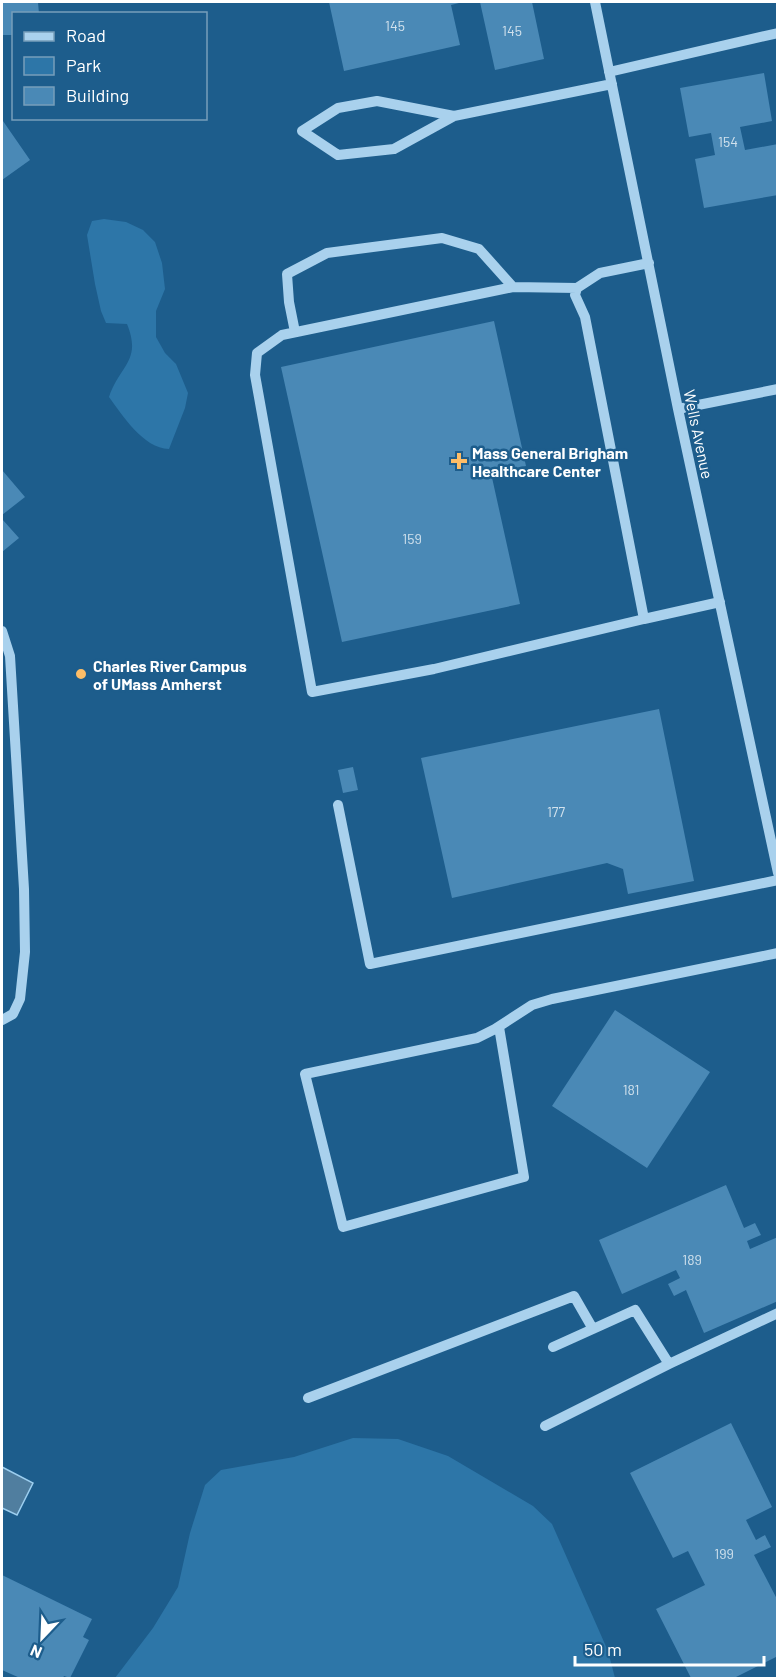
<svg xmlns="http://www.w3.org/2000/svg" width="779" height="1680" viewBox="0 0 779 1680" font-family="Barlow,sans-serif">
<rect width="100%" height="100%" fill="#1d5d8c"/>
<path fill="#2d76a8" d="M104 219 126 222 143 230 155 242 162 263 165 289 156 311V337L165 353 176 364 188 393 185 408 169 449C143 448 123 416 109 397 120 365 142 361 127 324L106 323 101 311 95 284 87 235 92 221Z
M353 1438 398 1439 448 1456 533 1506 552 1524 608 1651 615 1678H115L153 1628 178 1587 190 1533 205 1485 221 1470 294 1457Z"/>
<path fill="#507e9f" stroke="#9cceef" stroke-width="1.5" d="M2 1467 33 1483 17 1515 2 1508Z"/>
<path fill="#4a89b6" d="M2 2H38L39 14H14V35H2Z
M329 2H463L451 5 460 45 344 71Z
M480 2H532L544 59 495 70Z
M764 73 772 121 740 127 745 150 778 144V195L704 208 695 159 715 155 711 133 689 137 680 88Z
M3 121 30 160 2 180V122Z
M494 321 526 466 491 473 520 604 342 642 281 367Z
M2 470 25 497 2 515Z
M2 519 19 538 2 552Z
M659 709 694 881 628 894 623 869 607 863 452 898 421 758Z
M353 767 358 790 343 793 338 770Z
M615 1010 710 1072 647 1168 552 1106Z
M726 1185 744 1228 755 1223 761 1235 747 1241 750 1249 778 1237V1301L704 1333 686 1290 674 1296 668 1284 680 1278 676 1270 622 1294 599 1240Z
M731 1423 772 1507 746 1520 756 1540 765 1535 771 1547 754 1555 778 1601V1656L734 1678H691L656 1609 705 1585 688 1551 673 1558 630 1473Z
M2 1575 92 1619 83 1637 89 1640 70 1678 64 1676 63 1678H20L2 1670Z"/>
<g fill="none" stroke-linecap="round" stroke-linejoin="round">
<path stroke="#a9d1ed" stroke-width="10" d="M595 2 678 409 778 873
M609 72 778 33
M454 116 377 101 338 108 302 131 338 155 394 149 454 116 612 84
M649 263 600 273 577 288 575 295 585 317 644 619 720 602
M577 288 513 287 282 335 257 353 255 375 312 692 434 669 644 619
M295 332 289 302 287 274 327 253 442 238 479 249 513 287
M678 409 778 389
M2 631 10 656 24 889 25 952 20 999 13 1014 2 1020
M338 805 370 964 778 880
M499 1027 524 1177 343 1227 305 1074 477 1038 495 1029 532 1005 552 999 778 953
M553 1347 635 1310 669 1364 778 1313
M308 1398 574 1296 593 1329
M545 1426 669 1364"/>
</g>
<g fill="#fdbd67" stroke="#1d5d8c" stroke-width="2">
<path d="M456 452h6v6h6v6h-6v6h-6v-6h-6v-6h6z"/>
<circle cx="81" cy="674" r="6"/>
</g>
<g text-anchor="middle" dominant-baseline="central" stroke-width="5" stroke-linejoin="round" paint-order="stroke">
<g font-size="14" fill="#d2e2ed">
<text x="395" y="25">145</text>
<text x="512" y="30">145</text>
<text x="728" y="141">154</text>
<text x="412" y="538">159</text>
<text x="556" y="811">177</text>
<text x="631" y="1089">181</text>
<text x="692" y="1259">189</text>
<text x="724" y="1553">199</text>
</g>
<g font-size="16" fill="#fff" stroke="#1d5d8c">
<text transform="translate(699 434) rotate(78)">Wells Avenue</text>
</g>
<g font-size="16" font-weight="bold" fill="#fff" stroke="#1d5d8c" text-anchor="start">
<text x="472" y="452">Mass General Brigham<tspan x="472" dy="18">Healthcare Center</tspan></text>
<text x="93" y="665">Charles River Campus<tspan x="93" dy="18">of UMass Amherst</tspan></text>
</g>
</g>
<rect width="779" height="1680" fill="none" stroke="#ffffff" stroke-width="6"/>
<rect x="12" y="12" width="195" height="108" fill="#1d5d8c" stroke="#779eba" stroke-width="1.5"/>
<rect x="24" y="32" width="30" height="9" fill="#a9d1ed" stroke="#779eba" stroke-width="1.5"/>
<text x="66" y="42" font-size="18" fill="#ffffff">Road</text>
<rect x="24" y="57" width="30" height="18" fill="#2d76a8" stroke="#779eba" stroke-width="1.5"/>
<text x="66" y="72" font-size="18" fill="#ffffff">Park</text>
<rect x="24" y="87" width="30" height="18" fill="#4a89b6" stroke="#779eba" stroke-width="1.5"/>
<text x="66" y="102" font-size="18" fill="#ffffff">Building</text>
<g transform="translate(42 1638) rotate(203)" stroke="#1d5d8c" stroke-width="4.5" paint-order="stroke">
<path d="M0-4.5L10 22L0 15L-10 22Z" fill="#ffffff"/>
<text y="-9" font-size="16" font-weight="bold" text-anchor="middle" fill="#ffffff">N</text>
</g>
<path d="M575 1656v9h189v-9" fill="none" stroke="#ffffff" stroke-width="3"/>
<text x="584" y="1656" font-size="18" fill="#ffffff" stroke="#1d5d8c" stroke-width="4.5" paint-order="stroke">50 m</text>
</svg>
